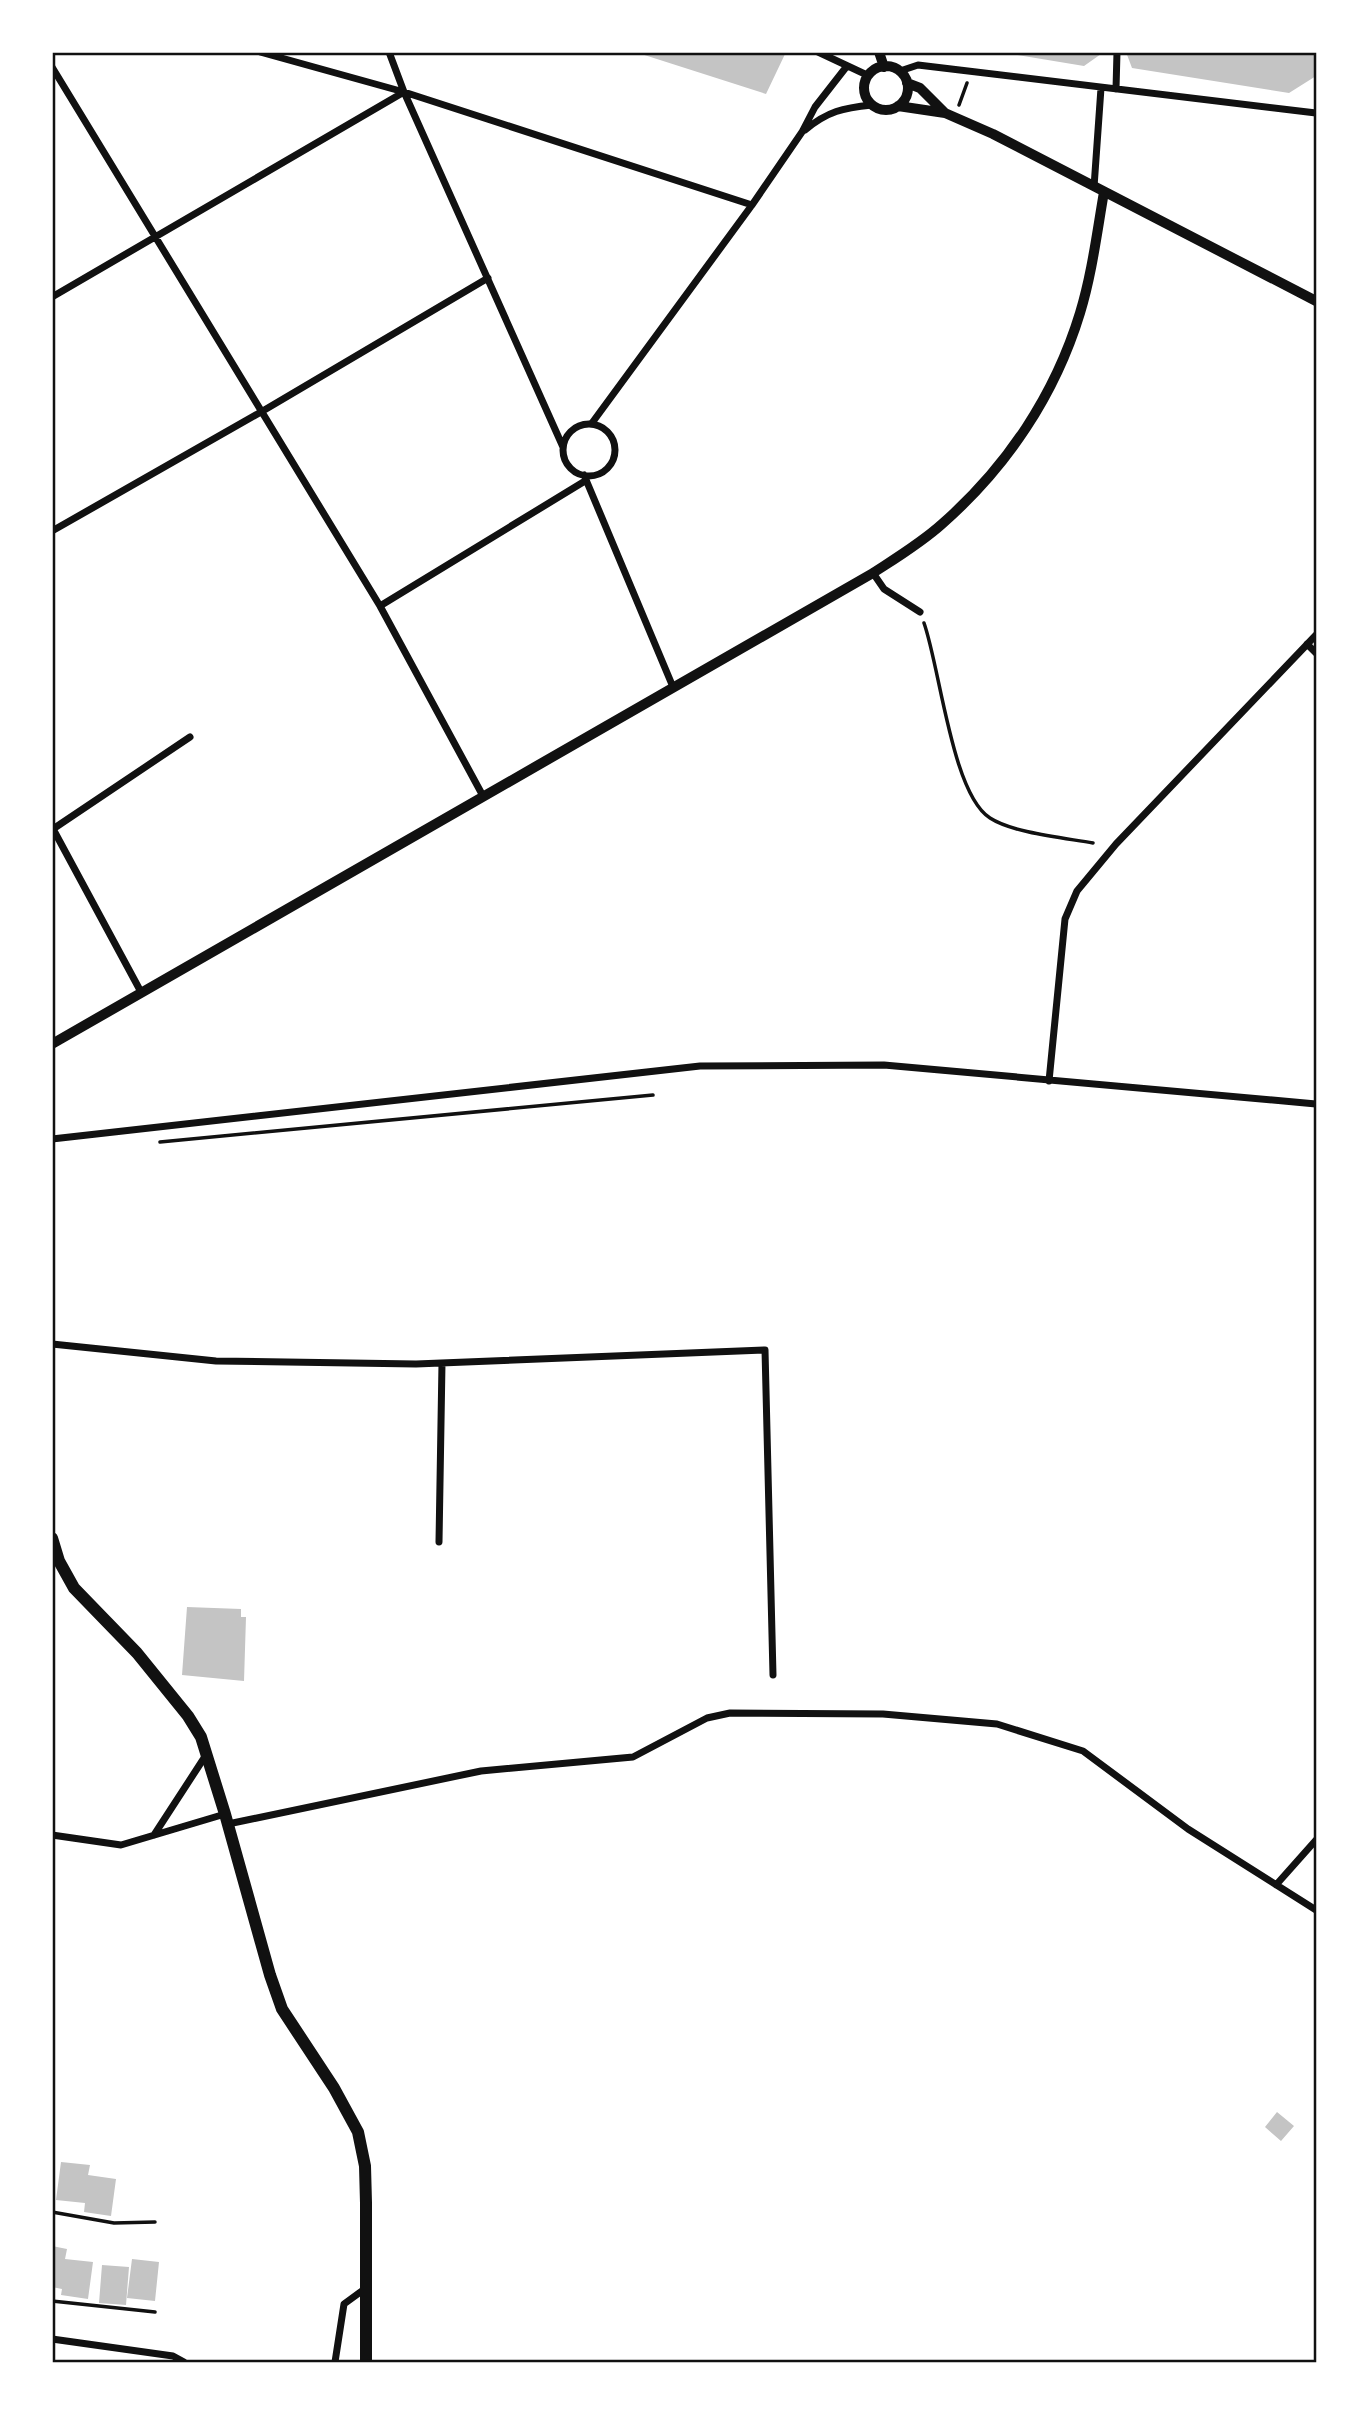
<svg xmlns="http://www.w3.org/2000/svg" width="1369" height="2415" viewBox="0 0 1369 2415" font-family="'PT Sans Narrow',sans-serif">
<rect width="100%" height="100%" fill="#fff"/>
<path fill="#c4c4c4" d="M635 52H786L766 94Z
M999 52H1100L1101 54 1084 66Z
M1126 52H1316V76L1289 93 1132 68Z
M187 1607 241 1609V1617H246L244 1681 182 1675Z
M1277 2112 1294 2126 1281 2141 1265 2127Z
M61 2162 90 2165 88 2175 116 2179 111 2216 84 2212 85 2203 56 2200Z
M52 2246 67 2249 65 2259 93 2262 88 2299 61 2295 62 2289 52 2287Z
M132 2259 159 2262 155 2301 127 2298Z
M102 2265 129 2267 126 2305 99 2303Z"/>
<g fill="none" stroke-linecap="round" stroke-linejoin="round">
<path stroke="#111" stroke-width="3.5" d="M959 105 967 83
M924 623C940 668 952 794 990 818 1013 833 1065 838 1093 843
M160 1142 653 1095
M52 2212 114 2223 155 2222
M52 2301 155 2312"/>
<path stroke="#111" stroke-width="7" d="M260 52 404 92 752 205
M389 52 404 92 563 447
M818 52 867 75
M52 67 380 606 483 796
M900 71 918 65 1316 113
M1116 89 1117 52
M805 130C828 111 843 108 872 105
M1094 187 1101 88
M52 297 404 92
M592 423 752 205 802 132 815 107 847 66
M563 450a26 26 0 1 1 52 0a26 26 0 1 1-52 0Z
M584 475 673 687
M52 531 261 412 488 278
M873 573 884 589 920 612
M380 606 585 481
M1307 644 1316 653
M52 827 141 992
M53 829 190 737
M1049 1081 1065 919 1077 891 1116 844 1316 635
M52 1139 700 1066 884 1065 1316 1104
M52 1344 216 1361 416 1364 765 1350 773 1675
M439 1542 442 1363
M228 1824 481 1771 633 1757 707 1718 730 1713 883 1714 997 1724 1083 1751 1188 1829 1316 1910
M52 1835 121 1845 225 1814
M154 1835 206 1755
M1276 1885 1316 1840
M52 2339 173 2356 184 2362
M335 2362 344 2304 366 2288"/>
<path stroke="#111" stroke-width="10" d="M879 52 884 67
M864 88a22 22 0 1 1 44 0a22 22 0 1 1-44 0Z
M907 83 920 88 945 113
M898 106 945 113 993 134 1316 301
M52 1044 873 573C896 558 921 543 942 524 1007 467 1055 395 1080 313 1092 274 1097 232 1104 192"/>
<path stroke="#111" stroke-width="12" d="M52 1538 59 1561 74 1588 137 1653 188 1716 201 1737 225 1814 270 1975 282 2009 334 2088 358 2132 365 2166 366 2203V2362"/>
</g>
<rect width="1369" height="2415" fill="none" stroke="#ffffff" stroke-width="108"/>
<rect x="54" y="54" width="1261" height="2307" fill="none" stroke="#111" stroke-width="2.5"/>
</svg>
